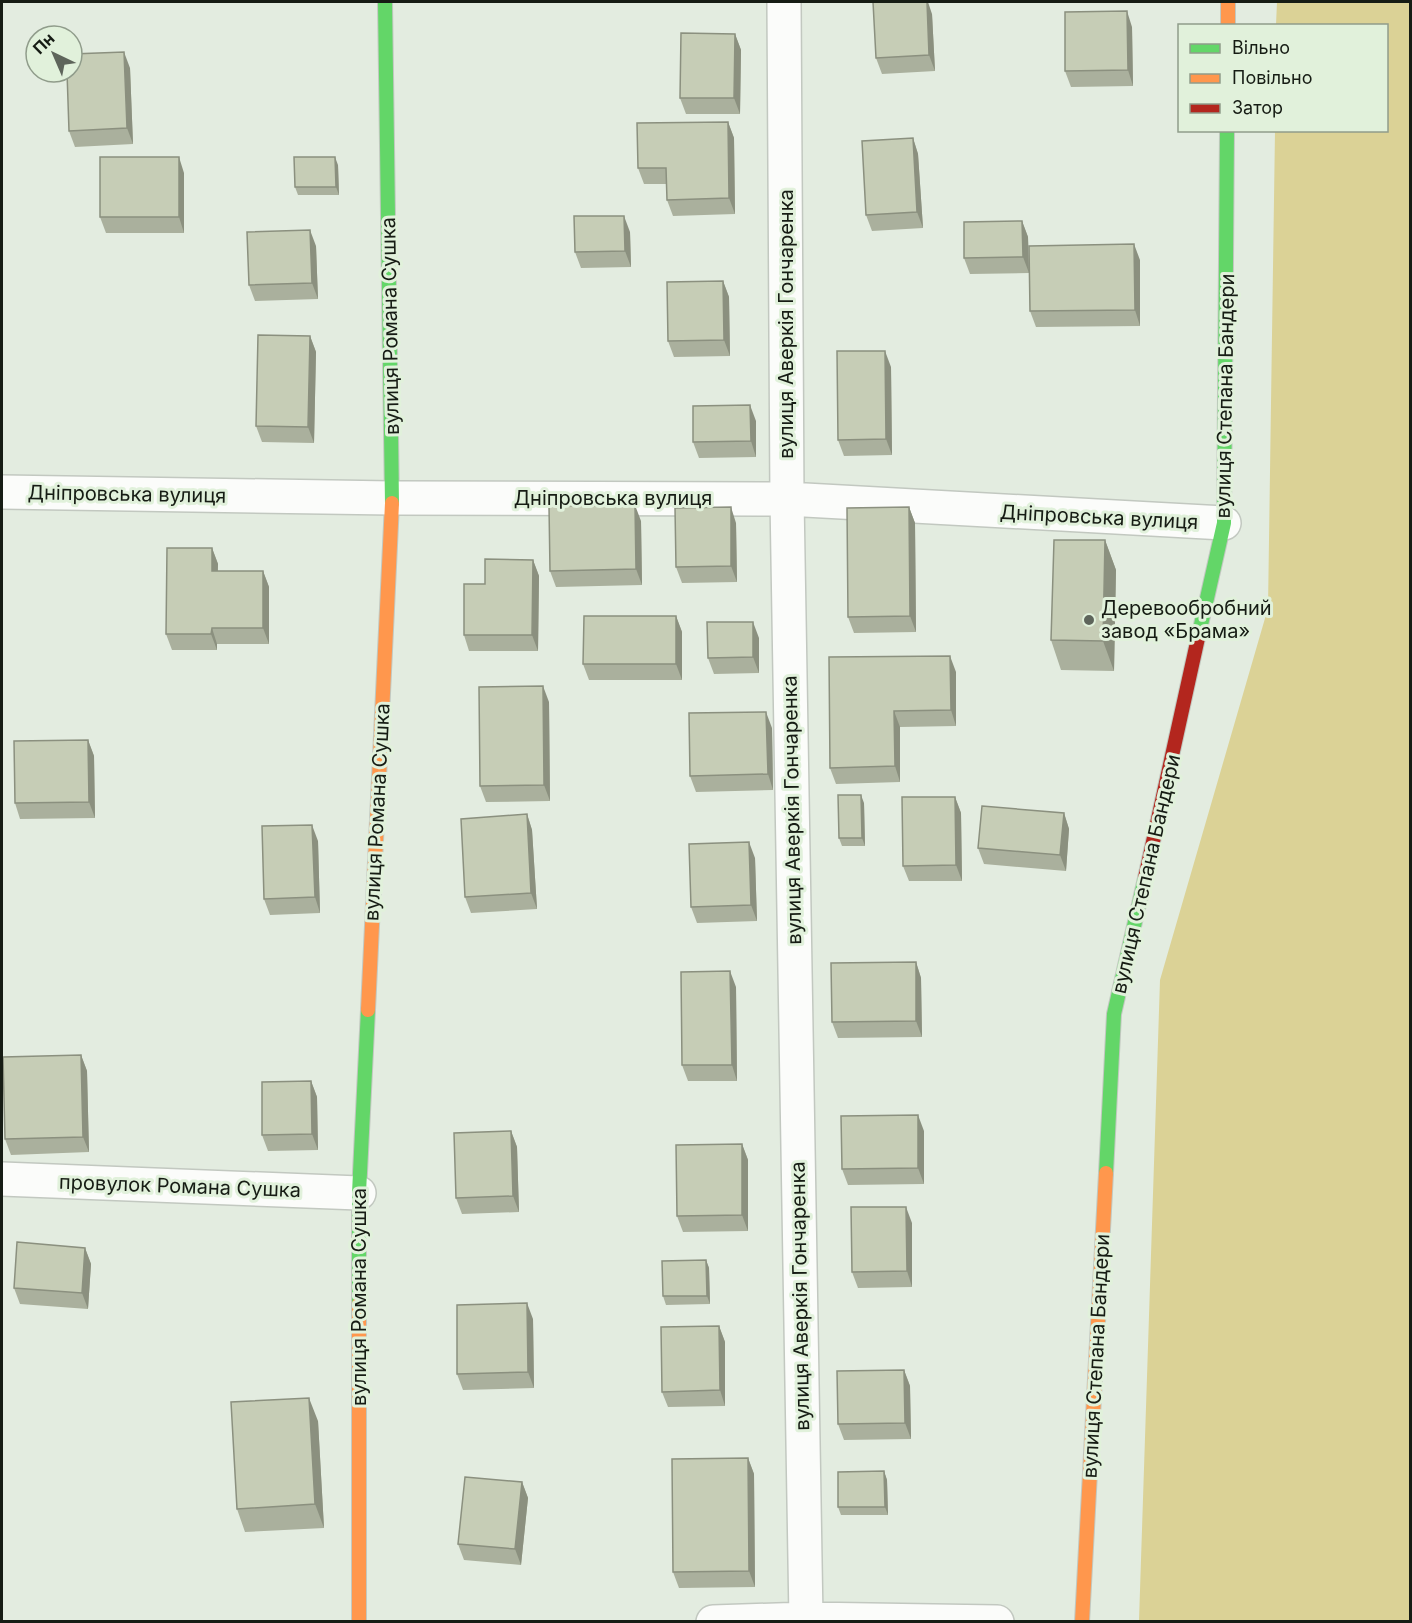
<svg xmlns="http://www.w3.org/2000/svg" width="1412" height="1623" viewBox="0 0 1412 1623" font-family="Inter,sans-serif">
<rect width="100%" height="100%" fill="#e3ece0"/>
<path fill="#dbd296" d="M1277 2H1410V1621H1139L1160 980 1268 608 1275 131 1386 130V26L1276 25Z"/>
<g fill="none" stroke-linecap="round" stroke-linejoin="round">
<g stroke="#c2c8c0" stroke-width="36">
<path id="street" d="M784 2 787 499 806 1619
M2 492 392 498 787 499 1224 523
M2 1179 359 1193
M713 1622 806 1619 997 1622"/>
</g>
<g stroke="#c2c8c0" stroke-width="16">
<path id="fast" d="M385 2 392 503
M1198 638 1224 523 1227 130
M1106 1173 1114 1014 1145 878
M359 1304V1193L368 1010"/>
</g>
<g stroke="#c2c8c0" stroke-width="16">
<path id="slow" d="M1228 2V26
M368 1010 392 503
M359 1304V1622
M1082 1622 1106 1173"/>
</g>
<g stroke="#c2c8c0" stroke-width="16">
<path id="jam" d="M1145 878 1198 638"/>
</g>
<use href="#street" stroke="#fbfcfa" stroke-width="33"/>
<use href="#fast" stroke="#63d668" stroke-width="14"/>
<use href="#slow" stroke="#ff974d" stroke-width="14"/>
<use href="#jam" stroke="#b3261e" stroke-width="14"/>
</g>
<path fill="#aab09d" d="M932 14 935 71 882 74 876 58Z
M1132 27 1133 86 1071 87 1065 71Z
M735 34 741 50 740 114H686L680 98Z
M130 68 133 144 75 147 69 131Z
M728 122 734 138 735 214 673 216 667 200V184H644L638 168Z
M913 138 918 154 923 228 872 231 866 215Z
M338 165 339 195H298L295 187Z
M184 173V233H106L100 217Z
M1022 221 1028 237 1029 273 970 274 964 258Z
M630 232 631 267 581 268 575 252Z
M316 246 318 299 255 301 249 285Z
M1140 260V326L1036 327 1030 311Z
M723 281 729 297 730 356 674 357 668 341Z
M310 336 316 352 314 443 262 442 256 426Z
M891 367 892 455 844 456 838 440Z
M756 421V457L699 458 693 442Z
M909 507 915 523 916 632 854 633 848 617Z
M641 521 642 585 556 587 550 571Z
M736 523 737 582 682 583 676 567Z
M1105 540 1116 570 1114 671 1061 670 1051 640Z
M212 548 218 564V571H263L269 587V644H217V650H172L166 634Z
M533 560 539 576 538 651H469L464 635Z
M676 616 682 632V680H589L583 664Z
M759 638V673L714 674 708 658Z
M829 657 956 672V726L900 727V782L836 784 830 768Z
M549 702 550 801 486 802 480 786Z
M772 728 773 790 696 792 690 776Z
M88 740 94 756 95 818 20 819 15 803Z
M955 797 961 813 962 881H909L903 866Z
M864 803 865 846H842L839 838Z
M1064 813 1069 829 1066 871 984 864 978 848Z
M527 814 532 830 537 909 471 913 465 897Z
M318 841 320 913 270 915 264 899Z
M755 858 757 921 697 923 691 907Z
M916 962 921 978 922 1037 838 1038 832 1022Z
M736 987 737 1081H688L682 1065Z
M81 1055 87 1071 89 1152 11 1155 5 1139Z
M311 1081 317 1097 318 1150 268 1151 262 1135Z
M511 1131 517 1147 519 1212 462 1214 456 1198Z
M924 1131V1184L848 1185 842 1169Z
M742 1144 748 1160V1231L683 1232 677 1216Z
M912 1223V1287L858 1288 852 1272Z
M85 1248 91 1264 88 1309 20 1304 14 1288Z
M706 1260 709 1268 710 1304 666 1305 663 1296Z
M533 1319 534 1388 463 1390 457 1374Z
M719 1326 725 1342V1406L668 1407 662 1392Z
M904 1370 910 1386 911 1439 844 1440 838 1424Z
M318 1421 324 1528 245 1532 237 1509Z
M748 1458 754 1474 755 1587 679 1588 673 1572Z
M884 1471 887 1480 888 1515H841L838 1507Z
M522 1482 528 1498 521 1565 464 1560 458 1544Z"/>
<path fill="#8b907f" d="M927 2H928L932 14 935 71 929 55Z
M1127 11 1132 27 1133 86 1128 70Z
M735 34 741 50 740 114 734 98Z
M124 52 130 68 133 144 127 128Z
M728 122 734 138 735 214 729 198Z
M913 138 918 154 923 228 917 212Z
M179 157 184 173V233L179 217Z
M335 157 338 165 339 195 336 187Z
M624 216 630 232 631 267 625 251Z
M1022 221 1028 237 1029 273 1023 257Z
M310 230 316 246 318 299 312 283Z
M1134 244 1140 260V326L1135 310Z
M723 281 729 297 730 356 724 340Z
M310 336 316 352 314 443 308 427Z
M885 351 891 367 892 455 886 439Z
M750 405 756 421V457L751 441Z
M635 505 641 521 642 585 636 569Z
M731 507 736 523 737 582 731 566Z
M909 507 915 523 916 632 910 616Z
M1105 540 1116 570 1114 671 1103 641Z
M212 548 218 564 217 587 212 571Z
M533 560 539 576 538 651 532 635Z
M263 571 269 587V644L263 628Z
M676 616 682 632V680L676 664Z
M753 622 759 638V673L753 657Z
M212 628 217 644V650L211 634Z
M950 656 956 672V726L951 710Z
M543 686 549 702 550 801 544 785Z
M894 711 900 727V782L895 766Z
M766 712 772 728 773 790 768 774Z
M88 740 94 756 95 818 89 802Z
M861 795 864 803 865 846 862 838Z
M955 797 961 813 962 881 956 865Z
M1064 813 1069 829 1066 871 1060 855Z
M527 814 532 830 537 909 531 893Z
M312 825 318 841 320 913 315 897Z
M749 842 755 858 757 921 751 905Z
M916 962 921 978 922 1037 916 1021Z
M730 971 736 987 737 1081 732 1065Z
M81 1055 87 1071 89 1152 83 1137Z
M311 1081 317 1097 318 1150 312 1134Z
M918 1115 924 1131V1184L918 1168Z
M511 1131 517 1147 519 1212 513 1196Z
M742 1144 748 1160V1231L742 1215Z
M906 1207 912 1223V1287L907 1271Z
M85 1248 91 1264 88 1309 82 1293Z
M706 1260 709 1268 710 1304 707 1296Z
M527 1303 533 1319 534 1388 528 1372Z
M719 1326 725 1342V1406L720 1390Z
M904 1370 910 1386 911 1439 905 1423Z
M309 1398 318 1421 324 1528 315 1504Z
M748 1458 754 1474 755 1587 749 1571Z
M884 1471 887 1480 888 1515 885 1507Z
M522 1482 528 1498 521 1565 515 1549Z"/>
<path fill="#c6cdb6" stroke="#8b907f" stroke-width="1.5" d="M873 2H927L929 55 876 58Z
M1127 11 1128 70 1065 71V12Z
M681 33 735 34 734 98H680Z
M124 52 127 128 69 131 67 72H72V54Z
M728 122 729 198 667 200 666 168H638L637 123Z
M913 138 917 212 866 215 862 141Z
M100 157H179V217H100Z
M294 157H335L336 187H295Z
M574 216H624L625 251 575 252Z
M1022 221 1023 257 964 258V222Z
M310 230 312 283 249 285 247 232Z
M1134 244 1135 310 1030 311 1029 246Z
M723 281 724 340 668 341 667 282Z
M258 335 310 336 308 427 256 426Z
M837 351H885L886 439 838 440Z
M750 405 751 441 693 442V406Z
M635 505 636 569 550 571 549 506Z
M731 507V566L676 567 675 508Z
M909 507 910 616 848 617 847 508Z
M1054 540H1105L1103 641 1051 640Z
M167 548H212V571H263V628H212L211 634H166Z
M485 559 533 560 532 635H464V584H485Z
M584 616H676V664H583Z
M707 622H753V657L708 658Z
M950 656 951 710 894 711 895 766 830 768 829 657Z
M543 686 544 785 480 786 479 687Z
M766 712 768 774 690 776 689 713Z
M88 740 89 802 15 803 14 741Z
M838 795H861L862 838H839Z
M902 797H955L956 865 903 866Z
M982 806 1064 813 1060 855 978 848Z
M527 814 531 893 465 897 461 819Z
M312 825 315 897 264 899 262 826Z
M749 842 751 905 691 907 689 844Z
M916 962V1021L832 1022 831 963Z
M730 971 732 1065H682L681 972Z
M81 1055 83 1137 5 1139 3 1057Z
M311 1081 312 1134 262 1135V1082Z
M918 1115V1168L842 1169 841 1116Z
M511 1131 513 1196 456 1198 454 1133Z
M742 1144V1215L677 1216 676 1145Z
M851 1207H906L907 1271 852 1272Z
M17 1242 85 1248 82 1293 14 1288Z
M706 1260 707 1296H663L662 1261Z
M527 1303 528 1372 457 1374V1305Z
M719 1326 720 1390 662 1392 661 1327Z
M904 1370 905 1423 838 1424 837 1371Z
M309 1398 315 1504 237 1509 231 1402Z
M748 1458 749 1571 673 1572 672 1459Z
M884 1471 885 1507H838V1472Z
M465 1477 522 1482 515 1549 458 1544Z"/>
<circle fill="#5e655b" stroke="#e1f1db" stroke-width="2" cx="1089" cy="620" r="6"/>
<g text-anchor="middle" dominant-baseline="central" stroke-width="6" stroke-linejoin="round" paint-order="stroke">
<g font-size="20" fill="#161c14" stroke="#e1f1db">
<text transform="translate(786 324) rotate(-90)">вулиця Аверкія Гончаренка</text>
<text transform="translate(390 326) rotate(-91)">вулиця Романа Сушка</text>
<text transform="translate(1225 396) rotate(-89)">вулиця Степана Бандери</text>
<text transform="translate(127 494) rotate(1)">Дніпровська вулиця</text>
<text x="613" y="498">Дніпровська вулиця</text>
<text transform="translate(1099 517) rotate(3)">Дніпровська вулиця</text>
<text transform="translate(792 810) rotate(-91)">вулиця Аверкія Гончаренка</text>
<text transform="translate(377 812) rotate(-87)">вулиця Романа Сушка</text>
<text transform="translate(1146 874) rotate(-77)">вулиця Степана Бандери</text>
<text transform="translate(180 1186) rotate(2)">провулок Романа Сушка</text>
<text transform="translate(800 1296) rotate(-91)">вулиця Аверкія Гончаренка</text>
<text transform="translate(359 1297) rotate(-90)">вулиця Романа Сушка</text>
<text transform="translate(1096 1356) rotate(-87)">вулиця Степана Бандери</text>
</g>
<g font-size="20" fill="#161c14" stroke="#e1f1db" text-anchor="start">
<text x="1101" y="608">Деревообробний<tspan x="1101" dy="23">завод «Брама»</tspan></text>
</g>
</g>
<rect width="1412" height="1623" fill="none" stroke="#161c14" stroke-width="6"/>
<rect x="1178" y="24" width="210" height="108" fill="#e1f1db" stroke="#909c8b" stroke-width="1.5"/>
<rect x="1190" y="44" width="30" height="9" fill="#63d668" stroke="#909c8b" stroke-width="1.5"/>
<text x="1232" y="54" font-size="18" fill="#161c14">Вільно</text>
<rect x="1190" y="74" width="30" height="9" fill="#ff974d" stroke="#909c8b" stroke-width="1.5"/>
<text x="1232" y="84" font-size="18" fill="#161c14">Повільно</text>
<rect x="1190" y="104" width="30" height="9" fill="#b3261e" stroke="#909c8b" stroke-width="1.5"/>
<text x="1232" y="114" font-size="18" fill="#161c14">Затор</text>
<g transform="translate(54 54) rotate(316)"><circle r="28" fill="#e1f1db" stroke="#909c8b" stroke-width="1.5"/>
<path d="M0-4.5L10 22L0 15L-10 22Z" fill="#5e655b"/>
<text y="-9" font-size="16" font-weight="bold" text-anchor="middle" fill="#161c14">Пн</text>
</g>
</svg>
